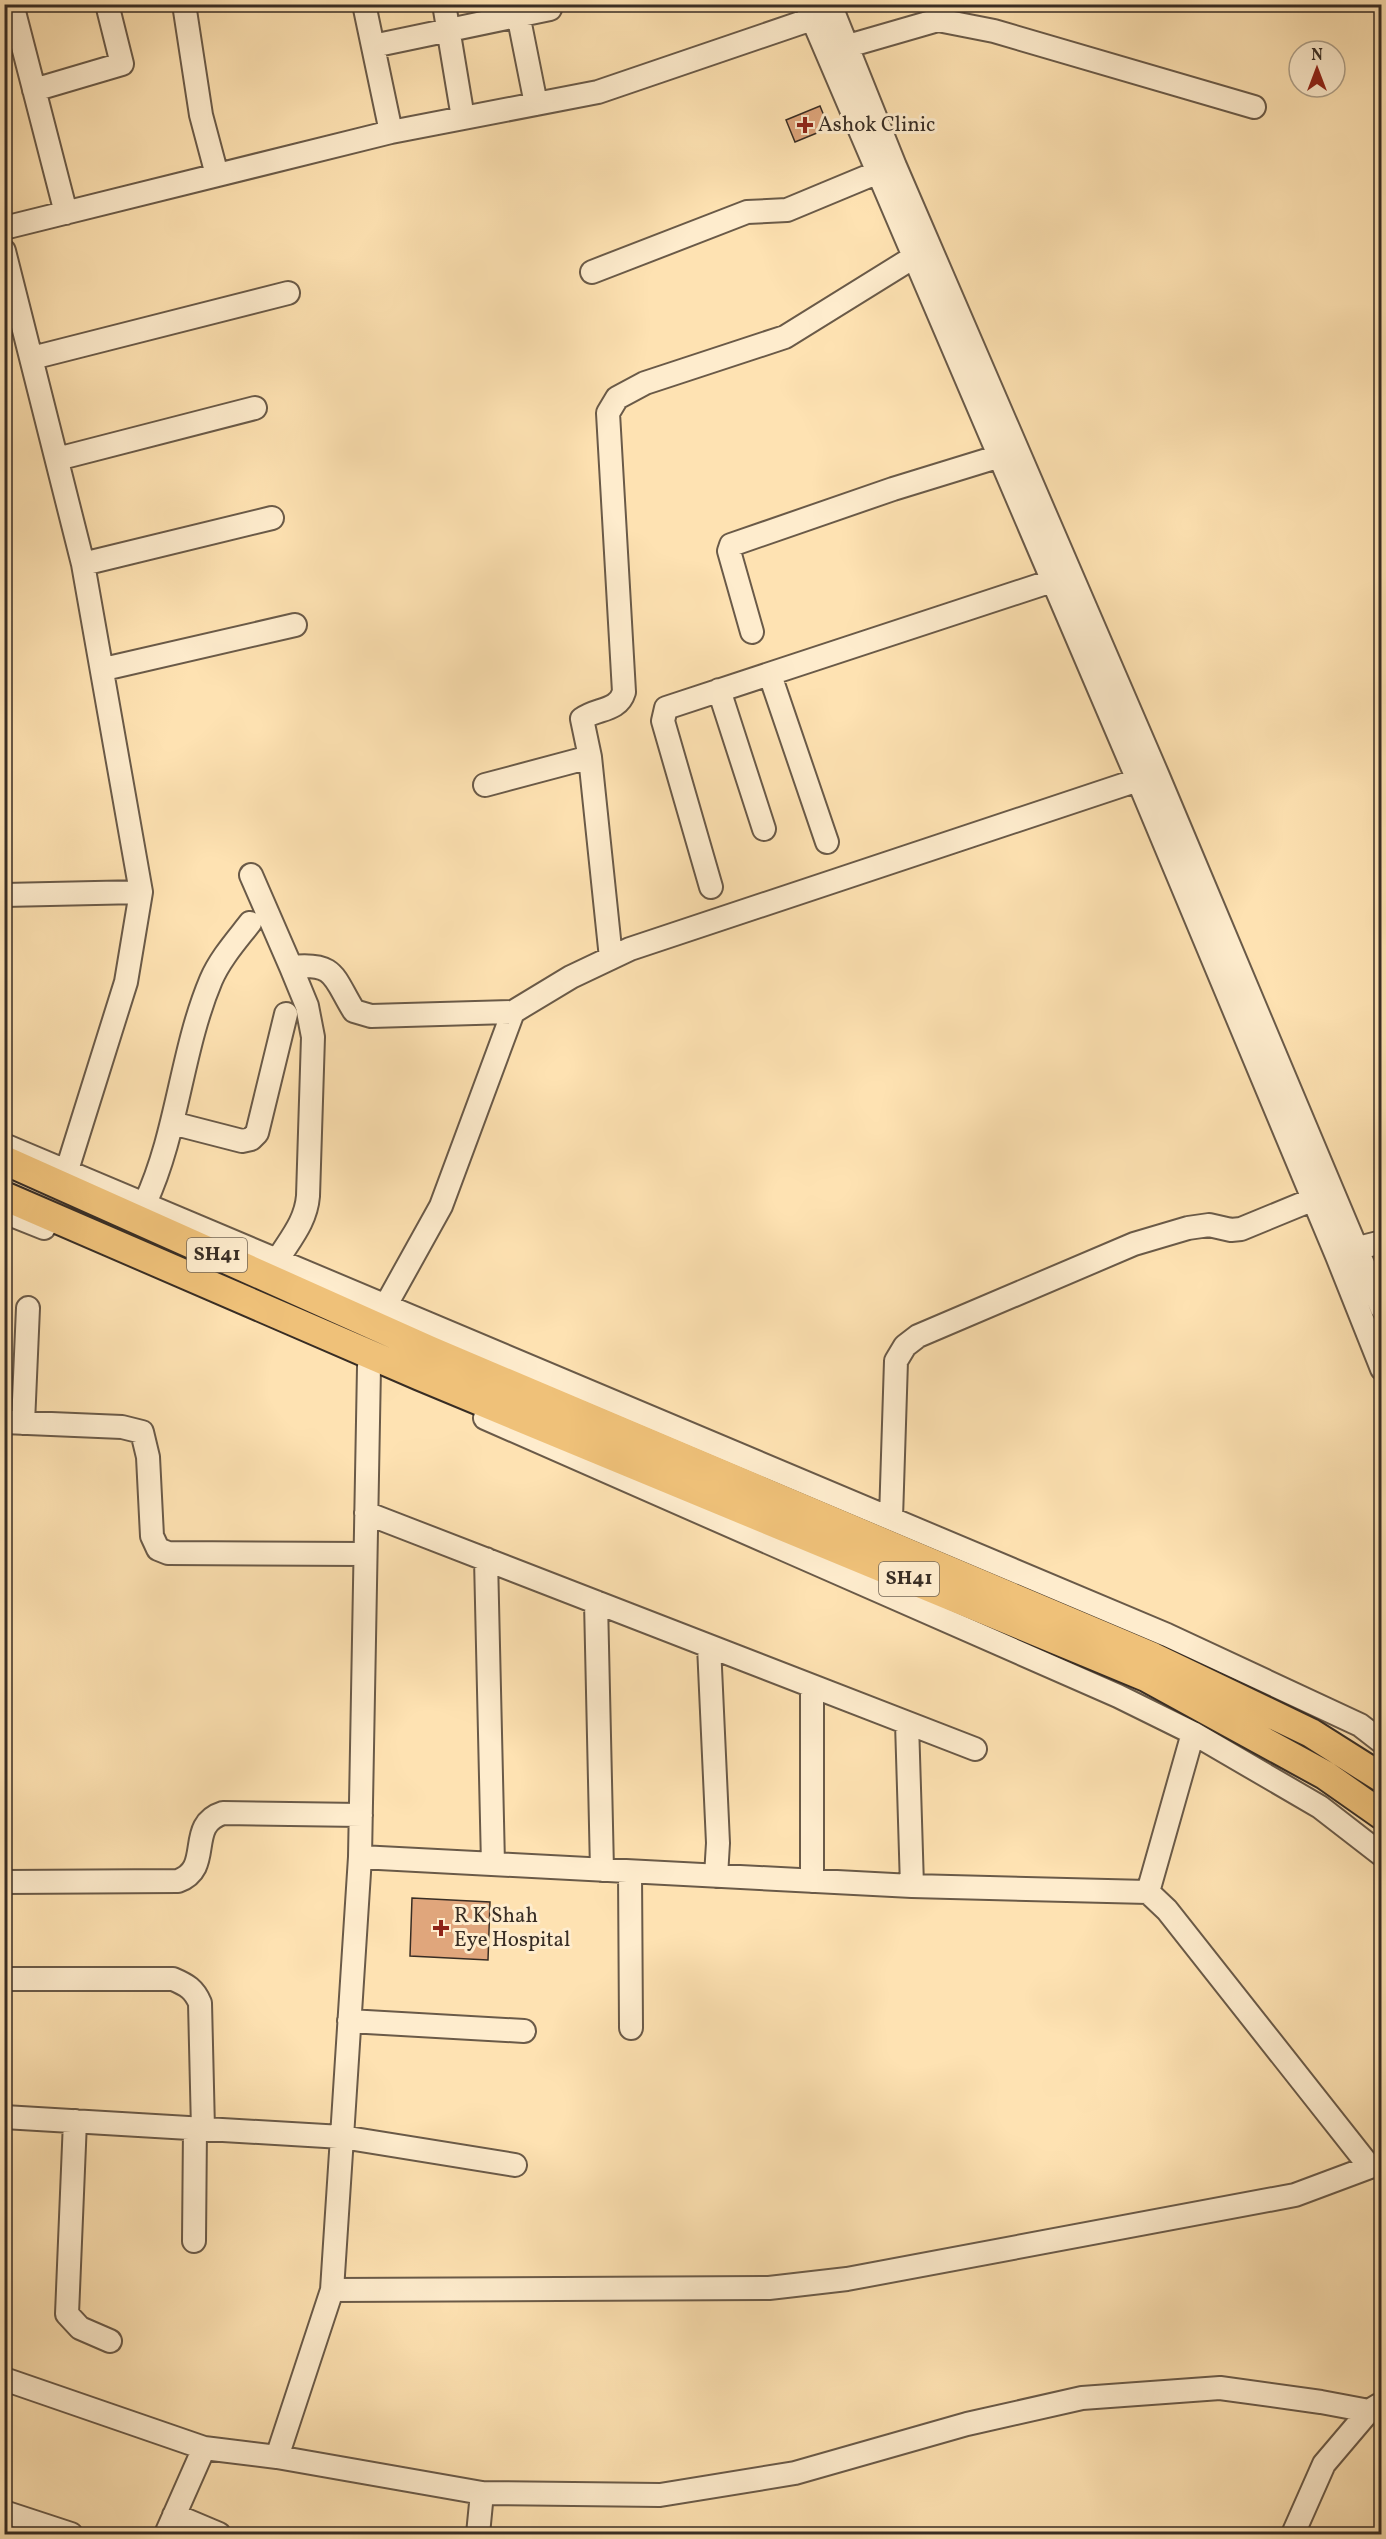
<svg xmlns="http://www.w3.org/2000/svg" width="1386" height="2539" viewBox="0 0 1386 2539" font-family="Vollkorn,serif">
<rect width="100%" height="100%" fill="#fee2b2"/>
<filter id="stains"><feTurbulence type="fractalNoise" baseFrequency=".00333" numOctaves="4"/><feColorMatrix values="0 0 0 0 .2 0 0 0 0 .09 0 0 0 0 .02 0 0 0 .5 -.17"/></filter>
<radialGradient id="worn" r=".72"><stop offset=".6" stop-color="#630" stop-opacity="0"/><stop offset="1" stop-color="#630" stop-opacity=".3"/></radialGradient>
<path fill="#e0a67c" stroke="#382d24" stroke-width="1.5" d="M820 106 829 128 795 142 786 120Z
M412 1898 490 1902 488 1960 410 1956Z"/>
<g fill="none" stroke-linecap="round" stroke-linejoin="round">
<g stroke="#6a5a48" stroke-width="26">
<path id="minor" d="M12 4 66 213
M184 4 201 115 217 175
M364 4 391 132
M444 4 463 118
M516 4 536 104
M806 4 1138 780 1337 1256 1382 1369
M830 4 895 166 1158 776 1382 1309
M373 46 550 9
M848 46 938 20 994 31 1254 107
M34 90 122 64 107 4
M4 228 391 132 598 92 812 19
M4 251 83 564 141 892 126 982 67 1170
M592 272 747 212 787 210 876 173
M32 358 288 293
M57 459 255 408
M83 564 272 518
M752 632 729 551 731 545 893 489 997 457
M104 669 295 625
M770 675 827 842
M719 690 764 829
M590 757 611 958
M485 785 590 757 582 719C596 708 618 712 624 692L608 413 617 398 645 383 785 337 914 257
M251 875 291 967C336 962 333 977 354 1011L371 1016 513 1012
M711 887 663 721 666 708 1052 581
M4 895 141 892
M172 1123 242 1141 251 1139 257 1133 286 1014
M4 1145 1167 1635 1360 1725 1382 1742
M145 1203C178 1132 181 1051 211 980 220 959 236 941 250 923
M4 1212 44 1228
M1358 1248 1382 1242
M278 1259C291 1238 306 1221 308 1196L313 1037 307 1006 291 967
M386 1305 441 1206 513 1012 571 977 630 949 1138 780
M485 1418 1118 1696 1193 1733 1320 1807 1382 1855
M4 1422 122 1427 142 1432 148 1457 152 1536 158 1549 168 1553 365 1554
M23 1423 28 1308
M366 1513 975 1749
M891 1518 896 1361 905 1346 918 1336 1134 1244 1188 1228 1209 1225 1231 1230 1241 1229 1326 1194
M486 1559 493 1864
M596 1602 602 1870
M709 1646 718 1843 716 1876
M812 1686V1881
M907 1723 912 1886
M630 1872 631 2028
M4 1882 178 1881C214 1868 185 1825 223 1813L361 1815
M1148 1892 1193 1733
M4 1979H173C187 1985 194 1989 200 2003L203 2129
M349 2021 524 2031
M4 2117 342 2137 360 1857 369 1367
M75 2121 67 2314 80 2328 110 2341
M194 2241 195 2128
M332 2290 769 2288 847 2279 1295 2195 1370 2167 1167 1910 1148 1892 912 1886 360 1857
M4 2379 204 2448 277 2457 332 2290 342 2137 515 2165
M277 2457 482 2493 660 2495 795 2473 967 2424 1082 2398 1220 2388 1321 2402 1369 2411
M4 2512 71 2534
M174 2515 219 2534
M166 2534 204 2448
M478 2534 482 2493
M1293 2534 1324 2464 1369 2411 1379 2405"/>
</g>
<g stroke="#382d24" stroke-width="32">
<path id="major" d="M4 1160 429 1350 1153 1657 1311 1733 1382 1778
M4 1196 420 1376 1146 1677 1325 1775 1382 1815"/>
</g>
<use href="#minor" stroke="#feeccd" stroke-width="22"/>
<use href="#major" stroke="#efc179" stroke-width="28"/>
</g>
<g fill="#8f2418" stroke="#feeccd" stroke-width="2">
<path d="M802 116h6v6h6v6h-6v6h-6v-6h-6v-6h6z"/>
<path d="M438 1919h6v6h6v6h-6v6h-6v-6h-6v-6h6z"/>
</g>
<g text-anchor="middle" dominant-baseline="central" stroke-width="6" stroke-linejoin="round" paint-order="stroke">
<g fill="#feeccd" stroke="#736657" stroke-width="1.5">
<rect x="187" y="1238" width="60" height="34" rx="4.5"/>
<rect x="879" y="1562" width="60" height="34" rx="4.5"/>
</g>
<g font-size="20" font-weight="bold" fill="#382d24">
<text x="217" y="1255">SH41</text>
<text x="909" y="1579">SH41</text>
</g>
<g font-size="21" fill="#382d24" stroke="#feeccd" text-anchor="start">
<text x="818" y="125">Ashok Clinic</text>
<text x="454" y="1916">R K Shah<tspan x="454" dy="24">Eye Hospital</tspan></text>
</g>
</g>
<rect width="1386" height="2539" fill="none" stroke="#fee2b2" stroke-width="24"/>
<rect x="6" y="6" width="1374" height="2527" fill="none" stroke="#382d24" stroke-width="3"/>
<rect x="12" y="12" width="1362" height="2515" fill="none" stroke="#382d24" stroke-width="1.5"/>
<g transform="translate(1317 69)"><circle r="28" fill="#feeccd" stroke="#afa089" stroke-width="1.5"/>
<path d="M0-4.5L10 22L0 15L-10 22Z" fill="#8f2418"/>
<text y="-9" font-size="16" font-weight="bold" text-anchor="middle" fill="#382d24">N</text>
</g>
<rect width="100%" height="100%" filter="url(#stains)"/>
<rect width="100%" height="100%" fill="url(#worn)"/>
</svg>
